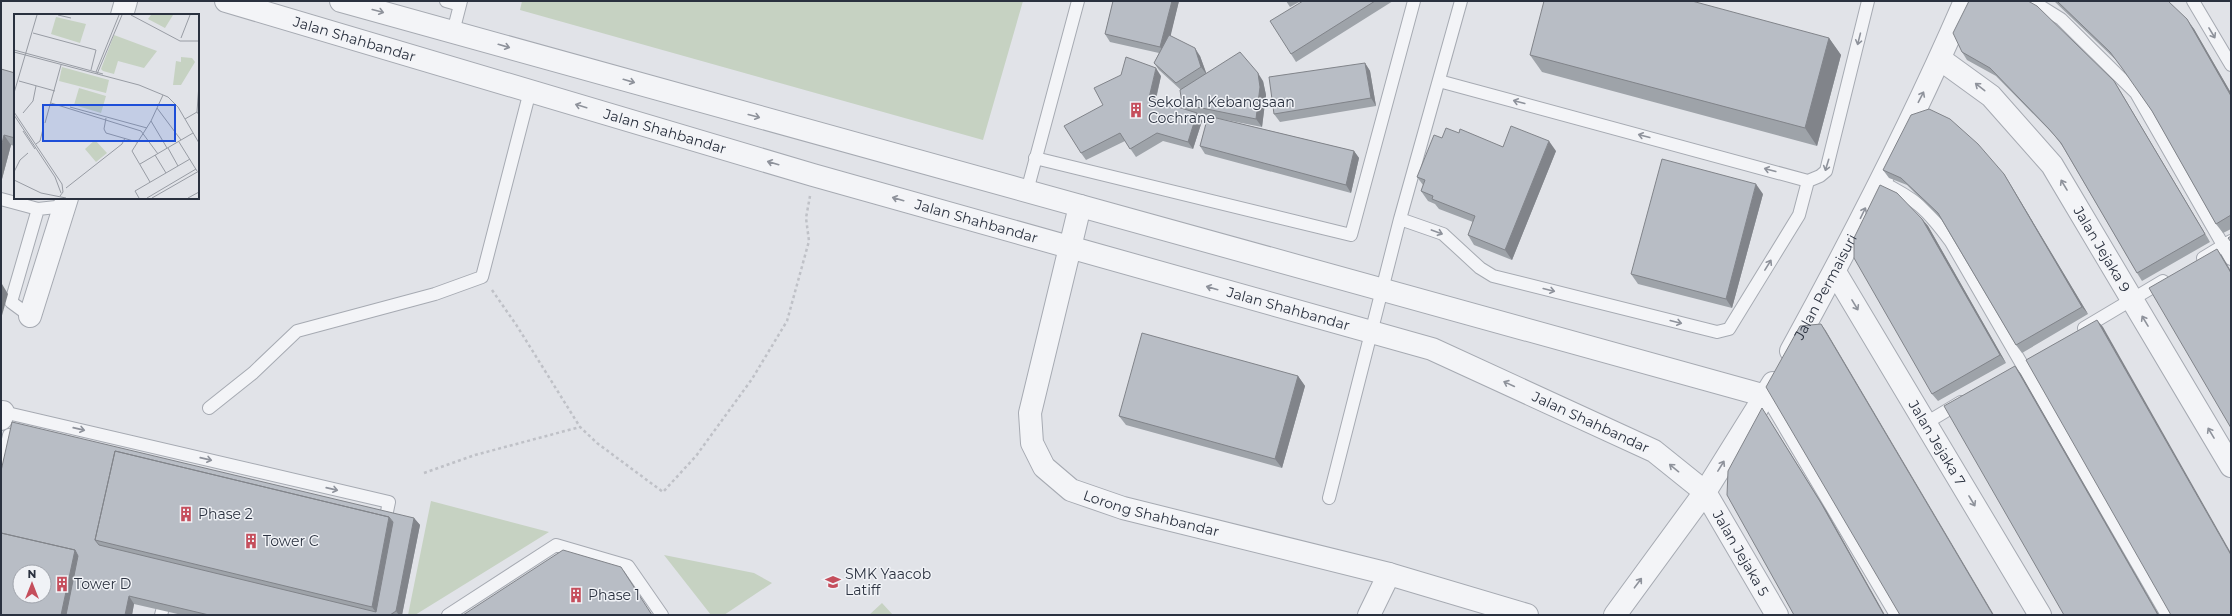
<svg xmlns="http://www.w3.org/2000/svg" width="2232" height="616" viewBox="0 0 2232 616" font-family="Montserrat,sans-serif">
<rect width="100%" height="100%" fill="#e1e3e8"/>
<path fill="#c6d2c2" d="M522 1H1023L983 140 520 10Z
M431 501 549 532 415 615H408Z
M664 555 754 573 772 583 724 615H711Z
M882 603 893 615H869Z"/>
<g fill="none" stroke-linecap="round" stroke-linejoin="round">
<g stroke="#a6aab2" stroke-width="14">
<path id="service" d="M446 1 460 5
M2032 1 2061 19 2136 93 2231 259
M2193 1 2231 65
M453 32 461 1
M1439 81 1808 181 1820 176 1826 171 1868 1
M1035 158 1351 235 1414 1
M1879 181C1916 199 1927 209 1951 242L2167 615
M1027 191 1078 1
M1 199 38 209 65 206
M1400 219 1443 234 1480 268 1493 276 1717 332 1729 329 1799 215 1808 181
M2203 258 2231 241
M30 316 11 302 38 209
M2084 328 2163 281
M1766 396 1896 615
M209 408 253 373 297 331 435 294 482 277 530 91
M3 412 389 502 384 526
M1926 423 1961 402
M1 471 9 435
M1329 498 1400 219 1461 1
M161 615 165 600 170 601
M448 615 556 545 628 566 662 615"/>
</g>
<g stroke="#a6aab2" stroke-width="24">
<g id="minor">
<path id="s1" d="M226 1 813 175 1432 349 1654 451 1705 492 1777 615"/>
<path d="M341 1 1766 396"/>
<path d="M122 15 126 1"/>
<path id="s2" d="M1940 59 1991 96 2052 165 2231 466"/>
<path id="s3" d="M1080 206 1030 413 1032 443 1044 467 1071 490 1123 508 1389 574 1527 615"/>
<path id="s4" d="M1835 272 2040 615"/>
<path d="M30 316 67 198"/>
<path id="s5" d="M1791 351C1853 238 1914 119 1965 1"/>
<path d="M1 419 3 412"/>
<path d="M1369 615 1389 574"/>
<path d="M1615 615 1705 492 1773 383"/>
</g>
</g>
<path stroke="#bfc1c7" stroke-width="2.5" stroke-dasharray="3 3" stroke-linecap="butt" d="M492 290 517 326 580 427 597 443 663 492 696 456 752 379 787 321 809 241 806 218 810 196
M424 473 475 455 580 427"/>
<use href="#service" stroke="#f3f4f7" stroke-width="12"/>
<use href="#minor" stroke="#f3f4f7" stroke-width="22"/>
</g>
<path fill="#9ea3a9" d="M1113 1H1179L1170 36 1200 56 1206 73 1263 81 1266 95 1262 127 1221 119 1354 151 1359 158 1351 193 1205 154 1200 146 1208 116 1197 114 1202 121 1193 149 1163 141 1136 157 1125 141 1086 160 1081 153 1161 76 1156 100 1186 110 1182 104 1181 90 1159 70 1154 63 1159 53 1110 42 1105 34Z
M1286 1H1301L1290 7Z
M1303 1H1393L1296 62 1291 54Z
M2054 1H2168L2194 29 2231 93V229L2223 233 2216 224 2152 111 2127 74 2117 61Z
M1829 38 1841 55 1817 146 1542 72 1530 55Z
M1962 52 2114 81 2119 89 2210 242 2142 281 2137 273 2063 147 2055 136 1996 76 1967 60Z
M1365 63 1370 71 1376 106 1280 122 1274 114Z
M1 69 15 73V146L11 145 2 179 1 178Z
M1459 133 1503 147 1556 151 1512 260 1474 245 1468 235 1473 222 1439 209 1435 204 1428 201 1421 191 1423 185 1417 177 1442 138Z
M1883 170 2004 174 2009 182 2088 314 2022 353 2016 345 1941 219 1907 185 1889 178Z
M1763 194 1732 308 1638 284 1631 274Z
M1922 219 1928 226 2006 363 1938 401 1932 394Z
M1298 376 1305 386 1282 468 1126 425 1119 416Z
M1 471 414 518 420 525 402 615H182L134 604 132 615H1Z"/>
<path fill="#81848a" d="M1172 1H1179L1166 55 1160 47Z
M2187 19 2194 29 2231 93V96Z
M1829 38 1841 55 1817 146 1805 128Z
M1195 48 1200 56 1207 75 1201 67Z
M1365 63 1370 71 1376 106 1371 98Z
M1156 68 1161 76 1154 106 1149 98Z
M1258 73 1263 81 1266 95 1262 127 1256 119Z
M2114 81 2119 89 2210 242 2205 234Z
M1197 113 1202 121 1193 149 1188 142Z
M4 135 11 145 2 179 1 177V148Z
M1549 141 1556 151 1512 260 1505 250Z
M1354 151 1359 158 1351 193 1346 185Z
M2004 174 2009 182 2088 314 2082 307Z
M1756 184 1763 194 1732 308 1726 299Z
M1922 219 1928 226 2006 363 2000 355Z
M2217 249 2222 256 2231 271V273Z
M2 284 8 294 1 319V286Z
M2097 320 2103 327 2231 553V555Z
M1821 324 1826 331 1994 615H1993Z
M2015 366 2021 374 2159 615H2158Z
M1298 376 1305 386 1282 468 1275 459Z
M1762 408 1826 510 1885 615H1884Z
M389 517 398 530 378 615 372 607Z
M414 518 420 525 402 615H399L396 611Z
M75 550 84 563 73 615H61Z
M129 596 134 604 132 615H125Z"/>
<path fill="#b8bdc5" stroke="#81848a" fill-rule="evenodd" d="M1113 1H1172L1160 47 1105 34Z
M1303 1H1375L1291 54 1270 21Z
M1544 1H1692L1829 38 1805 128 1530 55Z
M1969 1H2028L2037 6 2114 81 2205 234 2137 273 2061 143 2049 129 1990 68 1962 52 1953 33Z
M2057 1H2168L2187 19 2231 96V215L2216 224 2152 111 2122 68 2110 52Z
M1169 35 1195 48 1201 67 1176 83 1154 63Z
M1240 52 1258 73 1260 87 1256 119 1182 104 1180 90Z
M1126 57 1156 68 1149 98 1197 113 1188 142 1157 133 1130 149 1120 133 1081 153 1064 126 1103 105 1094 88 1121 75Z
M1365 63 1371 98 1274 114 1269 77Z
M1 69 15 73V98L14 101H15V138L4 135 1 148Z
M1929 109 1950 119 1978 144 2004 174 2082 307 2016 345 1938 213 1901 178 1883 170 1911 115Z
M1208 116 1354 151 1346 185 1200 146Z
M1511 126 1549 141 1505 250 1468 235 1475 216 1432 199 1433 196 1421 191 1425 180 1417 177 1434 135 1442 138 1446 128 1459 133 1460 129 1503 147Z
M1662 159 1756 184 1726 299 1631 274Z
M1880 185 1897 193 1922 219 2000 355 1932 394 1854 258V238Z
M2231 236V242L2228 238Z
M2217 249 2231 273V428L2149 288Z
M2097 320 2231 555V615H2171L2026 360Z
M1821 324 1993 615H1900L1766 387 1800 326Z
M1142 333 1298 376 1275 459 1119 416Z
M2015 366 2158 615H2064L1944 406Z
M1762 408 1821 503 1884 615H1794L1727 495 1728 471Z
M12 422 414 518 396 611 390 615H209L129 596 125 615H66L78 556 75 550 1 533V471ZM115 451 389 517 393 522 376 612 99 545 95 540Z
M115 451 389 517 372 607 95 540Z
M1 533 75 550 61 615H1ZM20 572H44V596H20Z
M563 550 621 567 652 615H463Z"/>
<defs><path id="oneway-shaft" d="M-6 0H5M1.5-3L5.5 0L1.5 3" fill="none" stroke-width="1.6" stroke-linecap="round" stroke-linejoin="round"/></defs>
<g stroke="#8e929b">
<use href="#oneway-shaft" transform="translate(378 11) rotate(15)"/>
<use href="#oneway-shaft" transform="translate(2212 33) rotate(59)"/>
<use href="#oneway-shaft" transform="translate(1859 39) rotate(104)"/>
<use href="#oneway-shaft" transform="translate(504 46) rotate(16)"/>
<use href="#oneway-shaft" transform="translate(629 81) rotate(16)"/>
<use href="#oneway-shaft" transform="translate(1980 87) rotate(-142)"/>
<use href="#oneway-shaft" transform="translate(1921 97) rotate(-63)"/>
<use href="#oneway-shaft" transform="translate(1519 102) rotate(-165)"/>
<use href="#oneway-shaft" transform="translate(581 106) rotate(-163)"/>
<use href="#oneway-shaft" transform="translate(754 116) rotate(15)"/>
<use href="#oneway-shaft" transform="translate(1644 136) rotate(-165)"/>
<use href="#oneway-shaft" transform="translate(773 163) rotate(-164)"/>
<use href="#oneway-shaft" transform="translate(1827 165) rotate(107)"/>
<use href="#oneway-shaft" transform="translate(1770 170) rotate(-165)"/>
<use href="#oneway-shaft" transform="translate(2064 185) rotate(-121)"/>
<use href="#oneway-shaft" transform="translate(898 199) rotate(-164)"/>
<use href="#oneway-shaft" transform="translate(1863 213) rotate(-64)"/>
<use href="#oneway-shaft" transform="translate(1437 232) rotate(20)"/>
<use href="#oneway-shaft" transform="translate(1768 265) rotate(-58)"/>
<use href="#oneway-shaft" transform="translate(1212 288) rotate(-164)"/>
<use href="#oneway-shaft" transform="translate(1549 290) rotate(14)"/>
<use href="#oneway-shaft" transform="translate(1855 305) rotate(59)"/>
<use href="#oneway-shaft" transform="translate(2145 321) rotate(-121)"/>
<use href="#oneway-shaft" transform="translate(1676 322) rotate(14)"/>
<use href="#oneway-shaft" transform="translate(1509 384) rotate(-155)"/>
<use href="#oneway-shaft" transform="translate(79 429) rotate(13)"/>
<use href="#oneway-shaft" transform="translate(2211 433) rotate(-121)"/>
<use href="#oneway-shaft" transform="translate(206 459) rotate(13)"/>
<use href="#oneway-shaft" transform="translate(1721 466) rotate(-58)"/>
<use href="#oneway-shaft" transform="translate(1674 468) rotate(-141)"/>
<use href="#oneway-shaft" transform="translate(332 489) rotate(13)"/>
<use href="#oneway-shaft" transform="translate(1972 501) rotate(59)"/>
<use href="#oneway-shaft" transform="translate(1638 583) rotate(-53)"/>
</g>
<defs>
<g id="building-bare" transform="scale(1.2)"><path d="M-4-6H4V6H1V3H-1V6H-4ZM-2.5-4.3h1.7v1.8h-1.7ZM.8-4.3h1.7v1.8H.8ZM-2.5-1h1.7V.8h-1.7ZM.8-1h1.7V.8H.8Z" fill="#c54e5c" stroke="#f0f2f6" stroke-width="2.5" paint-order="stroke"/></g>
<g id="school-bare" transform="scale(1.2)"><path d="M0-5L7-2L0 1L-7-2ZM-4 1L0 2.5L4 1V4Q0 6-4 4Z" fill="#c54e5c" stroke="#f0f2f6" stroke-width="2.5" paint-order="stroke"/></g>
</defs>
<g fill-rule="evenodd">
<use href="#building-bare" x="1136" y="110"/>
<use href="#building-bare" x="186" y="514"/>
<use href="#building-bare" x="251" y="541"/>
<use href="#school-bare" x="833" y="582"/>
<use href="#building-bare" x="62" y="584"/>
<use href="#building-bare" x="576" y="595"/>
</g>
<g text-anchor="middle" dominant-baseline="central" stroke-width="3" stroke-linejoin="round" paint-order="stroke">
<g font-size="14" fill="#2a313f" stroke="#f0f2f6">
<text stroke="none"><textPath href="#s1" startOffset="134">Jalan Shahbandar</textPath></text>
<text stroke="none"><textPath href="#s1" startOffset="458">Jalan Shahbandar</textPath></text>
<text stroke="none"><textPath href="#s1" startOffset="782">Jalan Shahbandar</textPath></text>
<text stroke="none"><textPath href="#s2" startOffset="253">Jalan Jejaka 9</textPath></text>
<text stroke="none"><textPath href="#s5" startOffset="73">Jalan Permaisuri</textPath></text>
<text stroke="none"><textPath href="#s1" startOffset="1106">Jalan Shahbandar</textPath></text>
<text stroke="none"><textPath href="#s1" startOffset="1430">Jalan Shahbandar</textPath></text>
<text stroke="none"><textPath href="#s4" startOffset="199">Jalan Jejaka 7</textPath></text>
<text stroke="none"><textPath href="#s3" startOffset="389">Lorong Shahbandar</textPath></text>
<text stroke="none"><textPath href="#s1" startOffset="1636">Jalan Jejaka 5</textPath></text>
</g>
<g font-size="14" fill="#2a313f" stroke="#f0f2f6" text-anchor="start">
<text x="1148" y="102">Sekolah Kebangsaan<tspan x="1148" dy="16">Cochrane</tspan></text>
<text x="198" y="514">Phase 2</text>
<text x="263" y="541">Tower C</text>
<text x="845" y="574">SMK Yaacob<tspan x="845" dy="16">Latiff</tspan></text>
<text x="74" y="584">Tower D</text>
<text x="588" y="595">Phase 1</text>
</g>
</g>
<g transform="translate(14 14)">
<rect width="185" height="185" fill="#e1e3e8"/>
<path d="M137 1H159L151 14 134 5ZM42 3 72 10 66 29 37 20ZM100 21 143 37 130 54 104 47 100 60 89 57 87 55ZM167 43 178 44 181 48 167 71H159L162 47 167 48ZM48 53 95 66 92 79 45 67ZM65 74 92 82 87 99 60 91ZM81 126 93 139 82 148 71 135Z" fill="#c6d2c2"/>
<path fill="none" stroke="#989ca4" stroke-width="1" d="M44 1 57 4M117 1 166 27H185M19 19 82 36 77 56M167 24 176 1M0 36 89 60M0 38 125 71 154 83 164 93 185 129M82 58 105 1M83 60 108 1M5 67 41 77M185 70 183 98 185 101M0 79 23 1M37 89 127 117 144 140M56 93 133 114M143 94 167 126M0 98 48 170 49 178 46 182M9 99 19 87 22 72M0 101 41 163 47 179M92 104 90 115 92 119 123 128M171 105 183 98M137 107 153 134M31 109 47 51M9 117 21 135M165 128 183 157M22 130 26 127 29 115M154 134 164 152M141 141 152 159M126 150 179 119M0 158 6 146 14 139M0 166 27 179 52 184M136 168 118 137 137 107 149 81M52 174 108 130 111 124M125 184 121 177 176 145M133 184 182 155M138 184 185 157M174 184 185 178"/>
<path fill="#1d4ed8" fill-opacity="0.15" stroke="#1d4ed8" stroke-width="2" d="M29 91H161V127H29Z"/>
<rect width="185" height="185" fill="none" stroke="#2a313f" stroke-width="2"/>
</g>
<rect width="2232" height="616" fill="none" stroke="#2a313f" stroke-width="4"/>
<g transform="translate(32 584)"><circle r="19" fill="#f0f2f6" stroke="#a1a5ad"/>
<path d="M0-3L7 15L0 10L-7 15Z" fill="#c54e5c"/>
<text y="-6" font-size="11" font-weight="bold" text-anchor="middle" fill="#2a313f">N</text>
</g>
</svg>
